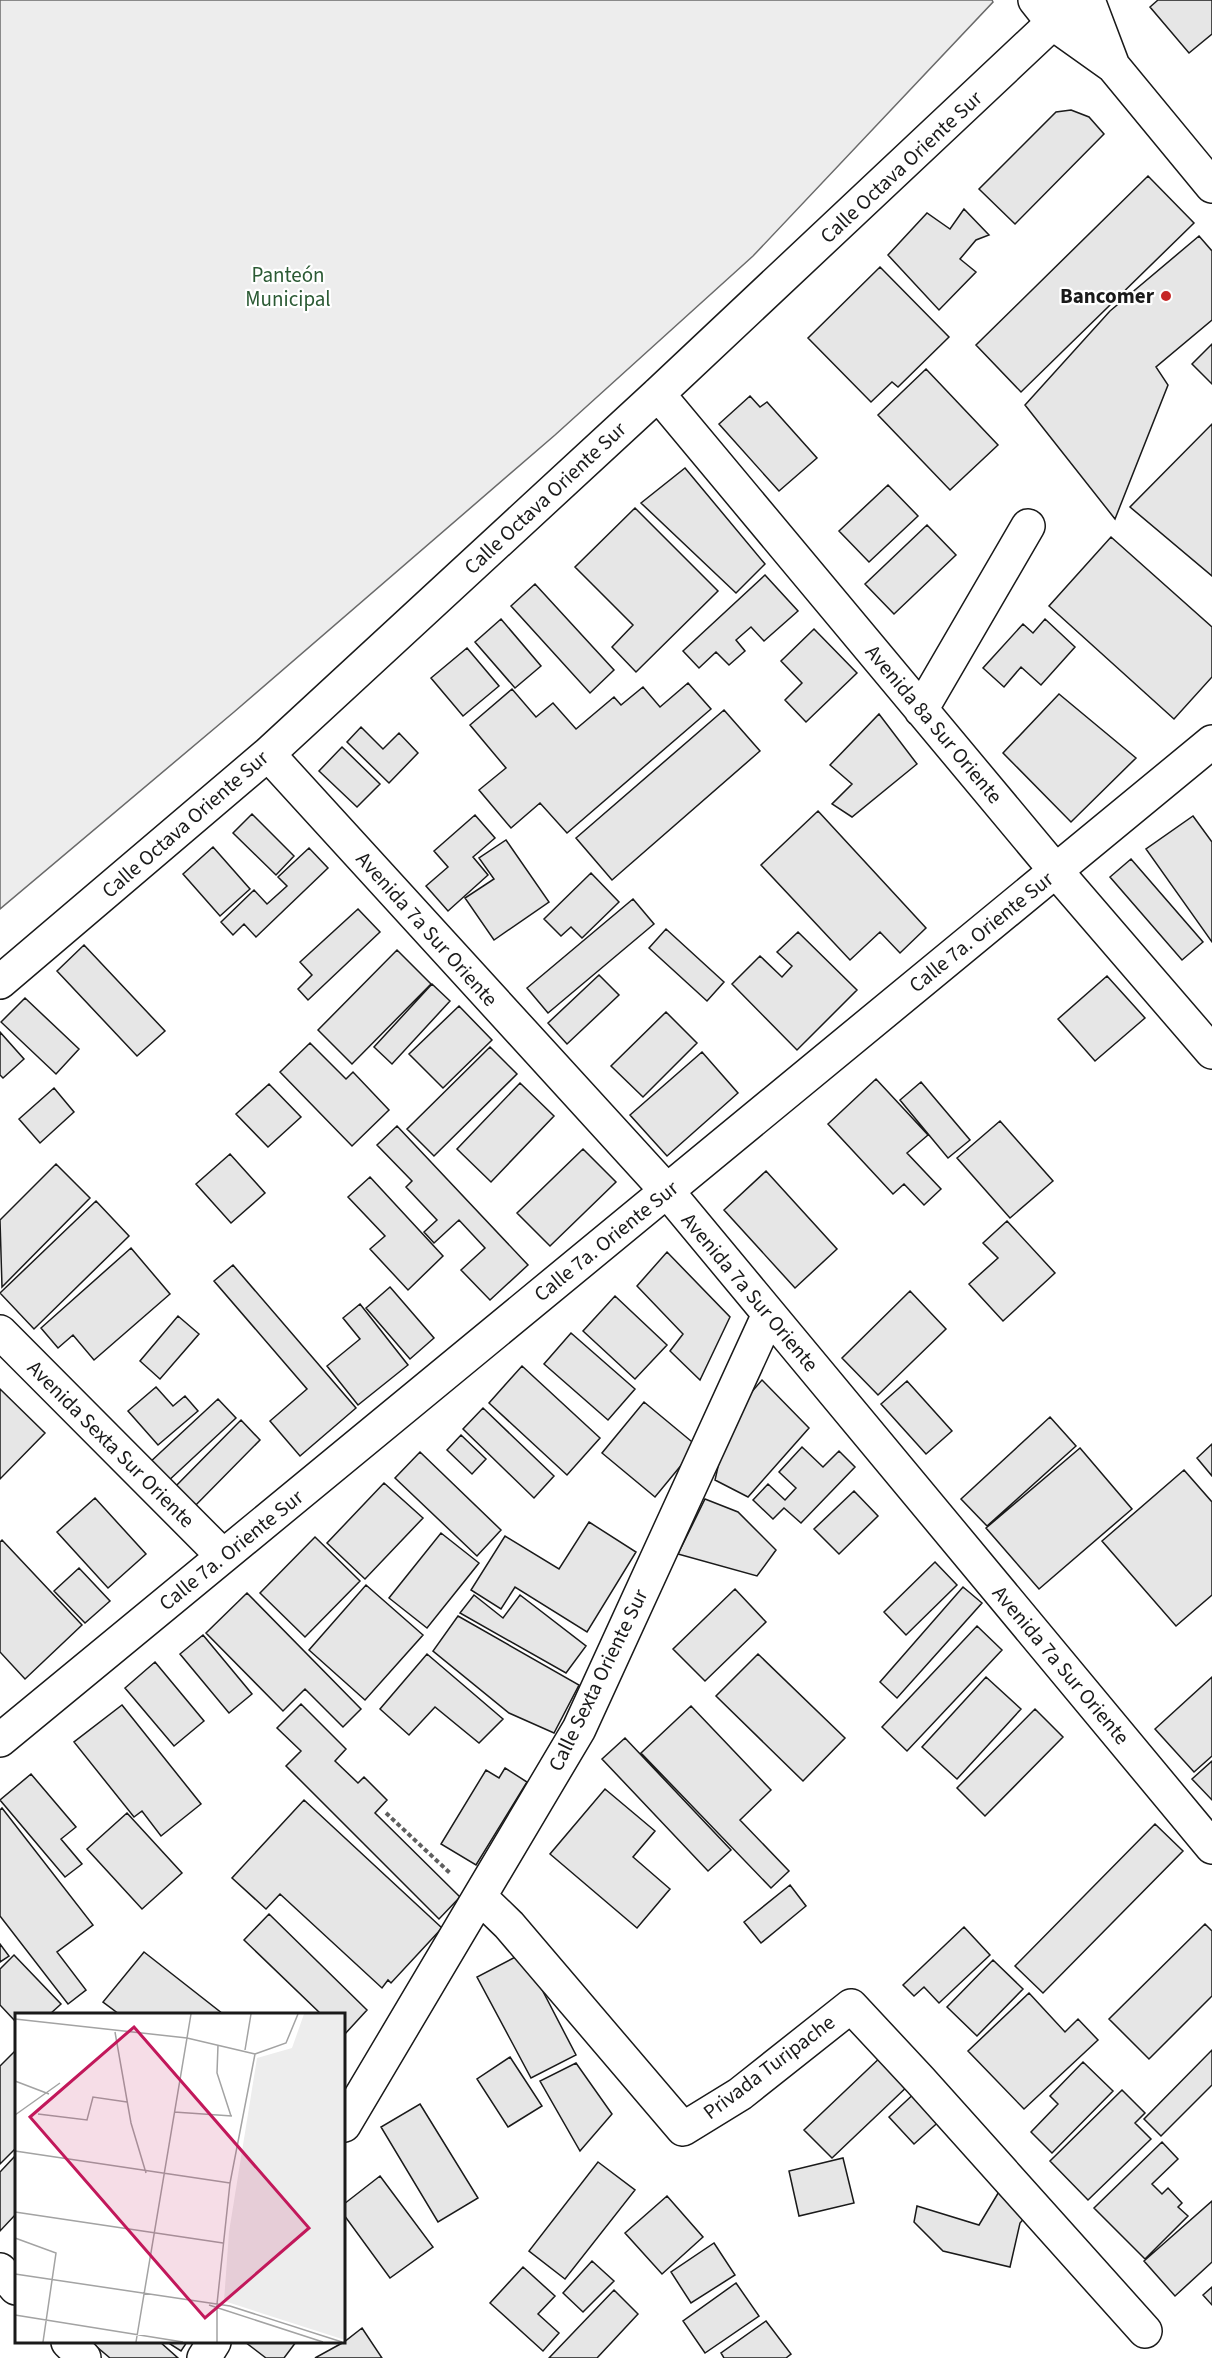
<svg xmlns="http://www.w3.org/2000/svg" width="1212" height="2358" viewBox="0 0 1212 2358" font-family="'Source Sans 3',sans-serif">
<rect width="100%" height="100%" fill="#fff"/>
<path fill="#ededed" stroke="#6a6a6a" stroke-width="1.5" d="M0 0H992L993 2 753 256 555 435 234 712 0 909Z"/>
<path fill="#e6e6e6" stroke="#1a1a1a" stroke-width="1.5" d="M1158 0H1212V34L1189 53 1150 7Z
M1071 110 1089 117 1104 134 1015 224 979 189 1056 112Z
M1148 176 1194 223 1021 392 976 345Z
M964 209 989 235 976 240 960 259 976 272 939 310 888 255 927 213 950 229Z
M1199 236 1212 251V320L1156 367 1168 385 1115 519 1025 405 1110 311Z
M880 267 949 337 898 387 892 382 871 402 808 338Z
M1212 344V384L1192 364Z
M926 369 998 445 950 490 878 415Z
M750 396 760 407 767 402 817 458 779 491 719 424Z
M1212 424V576L1130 507Z
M685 468 765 564 736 593 641 503Z
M888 485 918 516 869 562 839 531Z
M635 508 718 591 636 672 612 647 633 625 575 567Z
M927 525 956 555 894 614 865 584Z
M1111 537 1212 627V677L1174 719 1049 606Z
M765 575 798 611 764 641 751 627 736 640 745 651 729 665 716 652 699 668 683 651Z
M535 584 614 670 590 693 511 606Z
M501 619 541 666 515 688 475 642Z
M1045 619 1075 647 1041 685 1021 667 1004 687 983 668 1023 624 1033 633Z
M814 629 857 673 806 722 785 700 802 683 781 661Z
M467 648 499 686 463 716 431 678Z
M688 683 711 709 567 833 540 803 511 828 479 790 506 768 470 725 512 689 536 717 553 703 576 729 614 697 621 705 643 687 660 707Z
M1059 694 1136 758 1071 822 1003 753Z
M724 710 760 751 612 880 576 838Z
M879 714 917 764 852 817 832 804 852 784 830 765Z
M361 727 383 749 399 733 418 753 389 783 347 742Z
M342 747 380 784 357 807 319 771Z
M818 811 926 928 900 953 880 932 850 960 761 865Z
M252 814 294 856 276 875 233 833Z
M475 815 495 838 473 857 488 875 448 911 426 886 448 867 434 851Z
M1193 816 1212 842V942L1146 849Z
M506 840 549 902 494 940 465 898 494 879 479 858Z
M213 847 250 889 220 916 183 874Z
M309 848 328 868 256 937 244 924 233 935 221 922 254 890 267 904 287 886 278 877Z
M1131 859 1203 942 1182 960 1110 877Z
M591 873 619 902 582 938 571 927 561 936 544 919Z
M633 899 654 924 548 1013 527 988Z
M358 909 380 932 308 1000 298 989 312 975 300 962Z
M666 929 724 982 707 1001 649 948Z
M798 932 857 990 797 1050 732 984 760 956 782 977 792 966 777 952Z
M84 945 165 1031 137 1056 57 971Z
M397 950 431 984 352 1064 318 1030Z
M599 975 619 995 567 1044 548 1023Z
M1107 976 1145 1018 1095 1061 1058 1019Z
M432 984 450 1001 392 1064 374 1047Z
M25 998 79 1049 56 1074 1 1022Z
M459 1006 492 1040 443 1088 409 1054Z
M666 1012 697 1043 643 1097 611 1066Z
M0 1032 24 1059 3 1078 0 1075Z
M310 1043 346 1079 353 1072 389 1110 352 1146 280 1072Z
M490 1047 517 1074 434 1156 407 1129Z
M702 1052 738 1093 667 1156 630 1115Z
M876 1079 928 1135 907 1153 941 1189 924 1205 904 1184 893 1194 828 1124Z
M921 1082 970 1140 948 1158 900 1100Z
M520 1083 554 1116 491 1182 457 1149Z
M269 1084 301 1117 268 1147 236 1114Z
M54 1088 74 1112 40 1143 19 1119Z
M1000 1121 1053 1181 1010 1218 957 1158Z
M397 1126 528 1265 490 1300 461 1270 485 1248 459 1220 434 1243 424 1232 437 1220 406 1187 412 1181 377 1145Z
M583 1149 616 1182 550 1246 517 1213Z
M230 1154 265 1193 231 1223 196 1184Z
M56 1164 90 1198 2 1287 0 1220Z
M766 1171 837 1249 795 1288 724 1210Z
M370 1177 443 1256 408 1290 370 1249 385 1236 348 1197Z
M96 1201 129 1236 34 1329 0 1293Z
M1007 1221 1055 1273 1003 1321 969 1284 998 1258 983 1243Z
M131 1248 170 1294 94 1360 73 1335 58 1348 41 1328Z
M667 1252 730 1317 700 1380 670 1351 683 1334 637 1286Z
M233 1265 356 1408 300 1456 270 1421 307 1389 214 1281Z
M390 1287 434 1338 410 1359 366 1308Z
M910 1291 946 1329 878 1395 842 1358Z
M615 1296 667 1345 635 1379 583 1331Z
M360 1304 408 1365 358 1405 327 1366 360 1339 343 1318Z
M178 1316 199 1334 160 1379 140 1361Z
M571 1333 635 1389 608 1420 544 1364Z
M522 1366 600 1438 567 1475 489 1403Z
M762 1380 809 1428 748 1497 715 1480 729 1418Z
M907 1381 952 1431 926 1454 881 1404Z
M156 1387 173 1406 185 1396 198 1411 158 1445 128 1411Z
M0 1389 45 1433 0 1479Z
M218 1399 236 1418 166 1483 148 1464Z
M644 1402 697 1446 655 1497 602 1453Z
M483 1408 554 1476 534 1498 463 1429Z
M1050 1417 1076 1446 987 1526 961 1499Z
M241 1420 260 1440 189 1512 169 1493Z
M461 1435 486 1459 472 1474 447 1450Z
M1212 1444V1476L1197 1458Z
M802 1447 823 1467 839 1451 855 1467 801 1523 784 1508 773 1519 753 1500 768 1484 785 1500 796 1488 779 1472Z
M1080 1448 1132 1509 1039 1589 986 1528Z
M420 1452 501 1530 477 1556 395 1478Z
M1184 1470 1212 1502V1595L1176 1626 1102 1541Z
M384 1483 423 1518 365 1579 327 1543Z
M854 1491 878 1516 839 1554 814 1529Z
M95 1498 146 1554 108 1588 57 1532Z
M705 1499 738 1512 776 1550 757 1576 678 1554Z
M589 1522 636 1552 587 1632 515 1587 501 1609 471 1590 505 1536 559 1569Z
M441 1533 479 1563 427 1628 389 1598Z
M315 1537 360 1581 305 1637 260 1593Z
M2 1540 82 1625 25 1679 0 1652V1542Z
M935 1562 957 1585 906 1635 884 1612Z
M79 1568 110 1601 85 1623 54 1591Z
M366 1585 423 1635 365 1700 309 1650Z
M963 1587 982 1603 897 1698 880 1682Z
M735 1589 766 1622 705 1681 673 1649Z
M247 1593 361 1709 343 1727 305 1689 283 1711 206 1633Z
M474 1595 503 1618 520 1595 586 1646 566 1673 460 1613Z
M458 1616 579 1685 554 1733 509 1713 433 1651Z
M977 1626 1002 1650 907 1751 882 1727Z
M203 1635 252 1694 229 1713 180 1654Z
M427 1654 503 1719 479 1743 435 1707 409 1735 380 1709Z
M758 1654 845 1738 803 1781 716 1696Z
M155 1662 204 1721 174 1746 125 1688Z
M986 1677 1021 1709 957 1779 922 1747Z
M1212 1677V1756L1194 1772 1155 1729Z
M301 1704 346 1749 335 1761 358 1783 364 1777 387 1800 375 1813 460 1897 439 1919 286 1766 301 1751 277 1728Z
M122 1705 201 1804 161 1836 142 1811 134 1817 74 1742Z
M691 1706 771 1790 740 1820 789 1871 771 1888 641 1753Z
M1035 1709 1063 1737 985 1816 957 1788Z
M625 1738 731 1850 708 1871 602 1759Z
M1212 1761V1800L1192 1779Z
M505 1768 527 1782 476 1865 441 1844 486 1770 499 1778Z
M31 1774 76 1827 61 1839 82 1864 65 1877 0 1800Z
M605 1789 655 1831 633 1857 670 1889 637 1928 550 1854Z
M304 1800 442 1928 391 1983 388 1980 382 1988 280 1894 266 1909 232 1878Z
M2 1808 93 1925 57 1952 86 1990 68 2004 0 1916V1810Z
M127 1813 182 1873 142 1909 87 1849Z
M1155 1824 1183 1851 1043 1993 1015 1966Z
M790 1885 806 1906 761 1943 744 1922Z
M269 1914 367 2010 344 2035V2014H321L244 1940Z
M1205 1924 1212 1931V1996L1149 2059 1109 2019Z
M964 1927 990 1955 939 2003 924 1987 914 1996 903 1985Z
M0 1944 9 1956 0 1962Z
M144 1952 223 2014H119L103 2002Z
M523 1953 576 2055 531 2078 477 1977Z
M14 1955 61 2004 50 2014H16V2022L0 2005V1969Z
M993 1960 1023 1989 977 2036 947 2007Z
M1029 1993 1065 2032 1078 2019 1098 2040 1024 2109 968 2051Z
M16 2050V2148L0 2164V2066Z
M1212 2050V2085L1161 2136 1144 2119Z
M885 2053 912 2082 832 2158 804 2130Z
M510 2057 542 2106 508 2127 477 2079Z
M1083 2062 1113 2091 1052 2153 1031 2132 1058 2104 1050 2096Z
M576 2063 612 2114 580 2151 540 2081Z
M919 2089 944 2117 914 2144 889 2117Z
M1122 2090 1145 2113 1135 2123 1151 2139 1088 2200 1050 2161Z
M420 2104 478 2198 438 2222 381 2127Z
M1162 2142 1178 2159 1152 2184 1162 2194 1168 2188 1182 2203 1178 2207 1188 2216 1145 2259 1094 2208Z
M16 2155V2214L0 2231V2172Z
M843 2158 854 2203 799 2216 789 2171Z
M598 2162 635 2190 565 2279 529 2251Z
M380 2176 433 2247 390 2278 344 2215V2204Z
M1000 2190 1027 2215 1020 2223 1010 2267 943 2251 914 2222 917 2206 979 2225Z
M667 2196 703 2237 662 2274 625 2233Z
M1212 2201V2262L1175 2296 1144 2261Z
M714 2243 735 2275 691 2303 671 2272Z
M592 2261 614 2281 583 2312 563 2293Z
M523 2267 555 2296 538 2314 559 2333 543 2351 490 2303Z
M736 2283 759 2316 705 2353 683 2321Z
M1212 2287V2305L1203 2295Z
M614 2290 638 2314 597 2358H549Z
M766 2321 791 2354 786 2358H724L721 2353Z
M362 2328 382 2358H315L344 2342Z
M91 2342H160L178 2358H110Z
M167 2342H187L181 2351Z
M245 2342H296L284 2358H266Z"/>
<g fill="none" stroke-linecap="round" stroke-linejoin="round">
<g stroke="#1a1a1a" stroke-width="36">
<path id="minor" d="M658 394 1056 871 1212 1052
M921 710 1028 526
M268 754 667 1191 1212 1847
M0 982 268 754 658 394 1077 0
M0 1332 223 1556
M0 1740 1212 742
M480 1897 509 1925 683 2129 740 2094 851 2006 920 2080 1145 2331
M344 2125 579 1729 769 1314
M0 2270 16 2288
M68 2342 84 2358
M204 2358 214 2342"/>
</g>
<g stroke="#1a1a1a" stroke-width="36">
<path id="major" d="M1035 0 1054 24 1113 66 1212 186
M1088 0 1113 66"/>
</g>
<path stroke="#5f5f5f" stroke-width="4" stroke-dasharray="4.5 3" stroke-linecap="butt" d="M386 1813 451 1874"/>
<use href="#minor" stroke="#fff" stroke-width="33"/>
<use href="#major" stroke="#fff" stroke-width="33"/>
</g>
<circle fill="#c62828" stroke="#fff" stroke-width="2" cx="1166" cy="296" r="6"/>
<g text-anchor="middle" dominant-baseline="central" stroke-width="4.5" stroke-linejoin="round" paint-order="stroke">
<g font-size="21" fill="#1a1a1a" stroke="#fff">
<text transform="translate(901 167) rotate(-43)">Calle Octava Oriente Sur</text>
<text transform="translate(545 498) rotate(-43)">Calle Octava Oriente Sur</text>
<text transform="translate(934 724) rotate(50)">Avenida 8a Sur Oriente</text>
<text transform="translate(185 824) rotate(-41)">Calle Octava Oriente Sur</text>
<text transform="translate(427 929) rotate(48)">Avenida 7a Sur Oriente</text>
<text transform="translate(981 932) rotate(-39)">Calle 7a. Oriente Sur</text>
<text transform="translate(606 1241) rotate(-39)">Calle 7a. Oriente Sur</text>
<text transform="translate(750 1292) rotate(50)">Avenida 7a Sur Oriente</text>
<text transform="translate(111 1444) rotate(45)">Avenida Sexta Sur Oriente</text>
<text transform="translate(231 1550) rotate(-39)">Calle 7a. Oriente Sur</text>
<text transform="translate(1061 1665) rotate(50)">Avenida 7a Sur Oriente</text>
<text transform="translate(598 1680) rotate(-64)">Calle Sexta Oriente Sur</text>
<text transform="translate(769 2067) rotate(-37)">Privada Turipache</text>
</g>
<g font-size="21" fill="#2b5a34" stroke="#fff">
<text x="288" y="275">Panteón<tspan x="288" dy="24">Municipal</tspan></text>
</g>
<g font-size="21" font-weight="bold" fill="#1a1a1a" stroke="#fff" text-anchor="end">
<text x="1154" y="296">Bancomer</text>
</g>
</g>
<g transform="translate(15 2013)">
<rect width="330" height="330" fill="#fff"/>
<path d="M289 1 330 2V327L209 288 214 219 242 45 277 35Z" fill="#ededed"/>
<path fill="none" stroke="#a3a3a3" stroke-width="1.5" d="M0 6 172 25 240 41M100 19 116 110 131 160M203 32 202 60 216 103M230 37 236 1M240 41 271 30 283 1M0 68 34 81M159 99 217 103M23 101 72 107 78 84 112 89M0 102 45 70M0 138 215 170M0 199 208 230M0 225 41 240 28 329M0 261 215 293 327 329M194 292 308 329M0 302 168 329M121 329 176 1M202 329V291L215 170 240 41"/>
<path fill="#c2185b" fill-opacity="0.15" stroke="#c2185b" stroke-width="3" d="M119 14 294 215 190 305 15 104Z"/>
<rect width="330" height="330" fill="none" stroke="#1a1a1a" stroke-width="3"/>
</g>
</svg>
